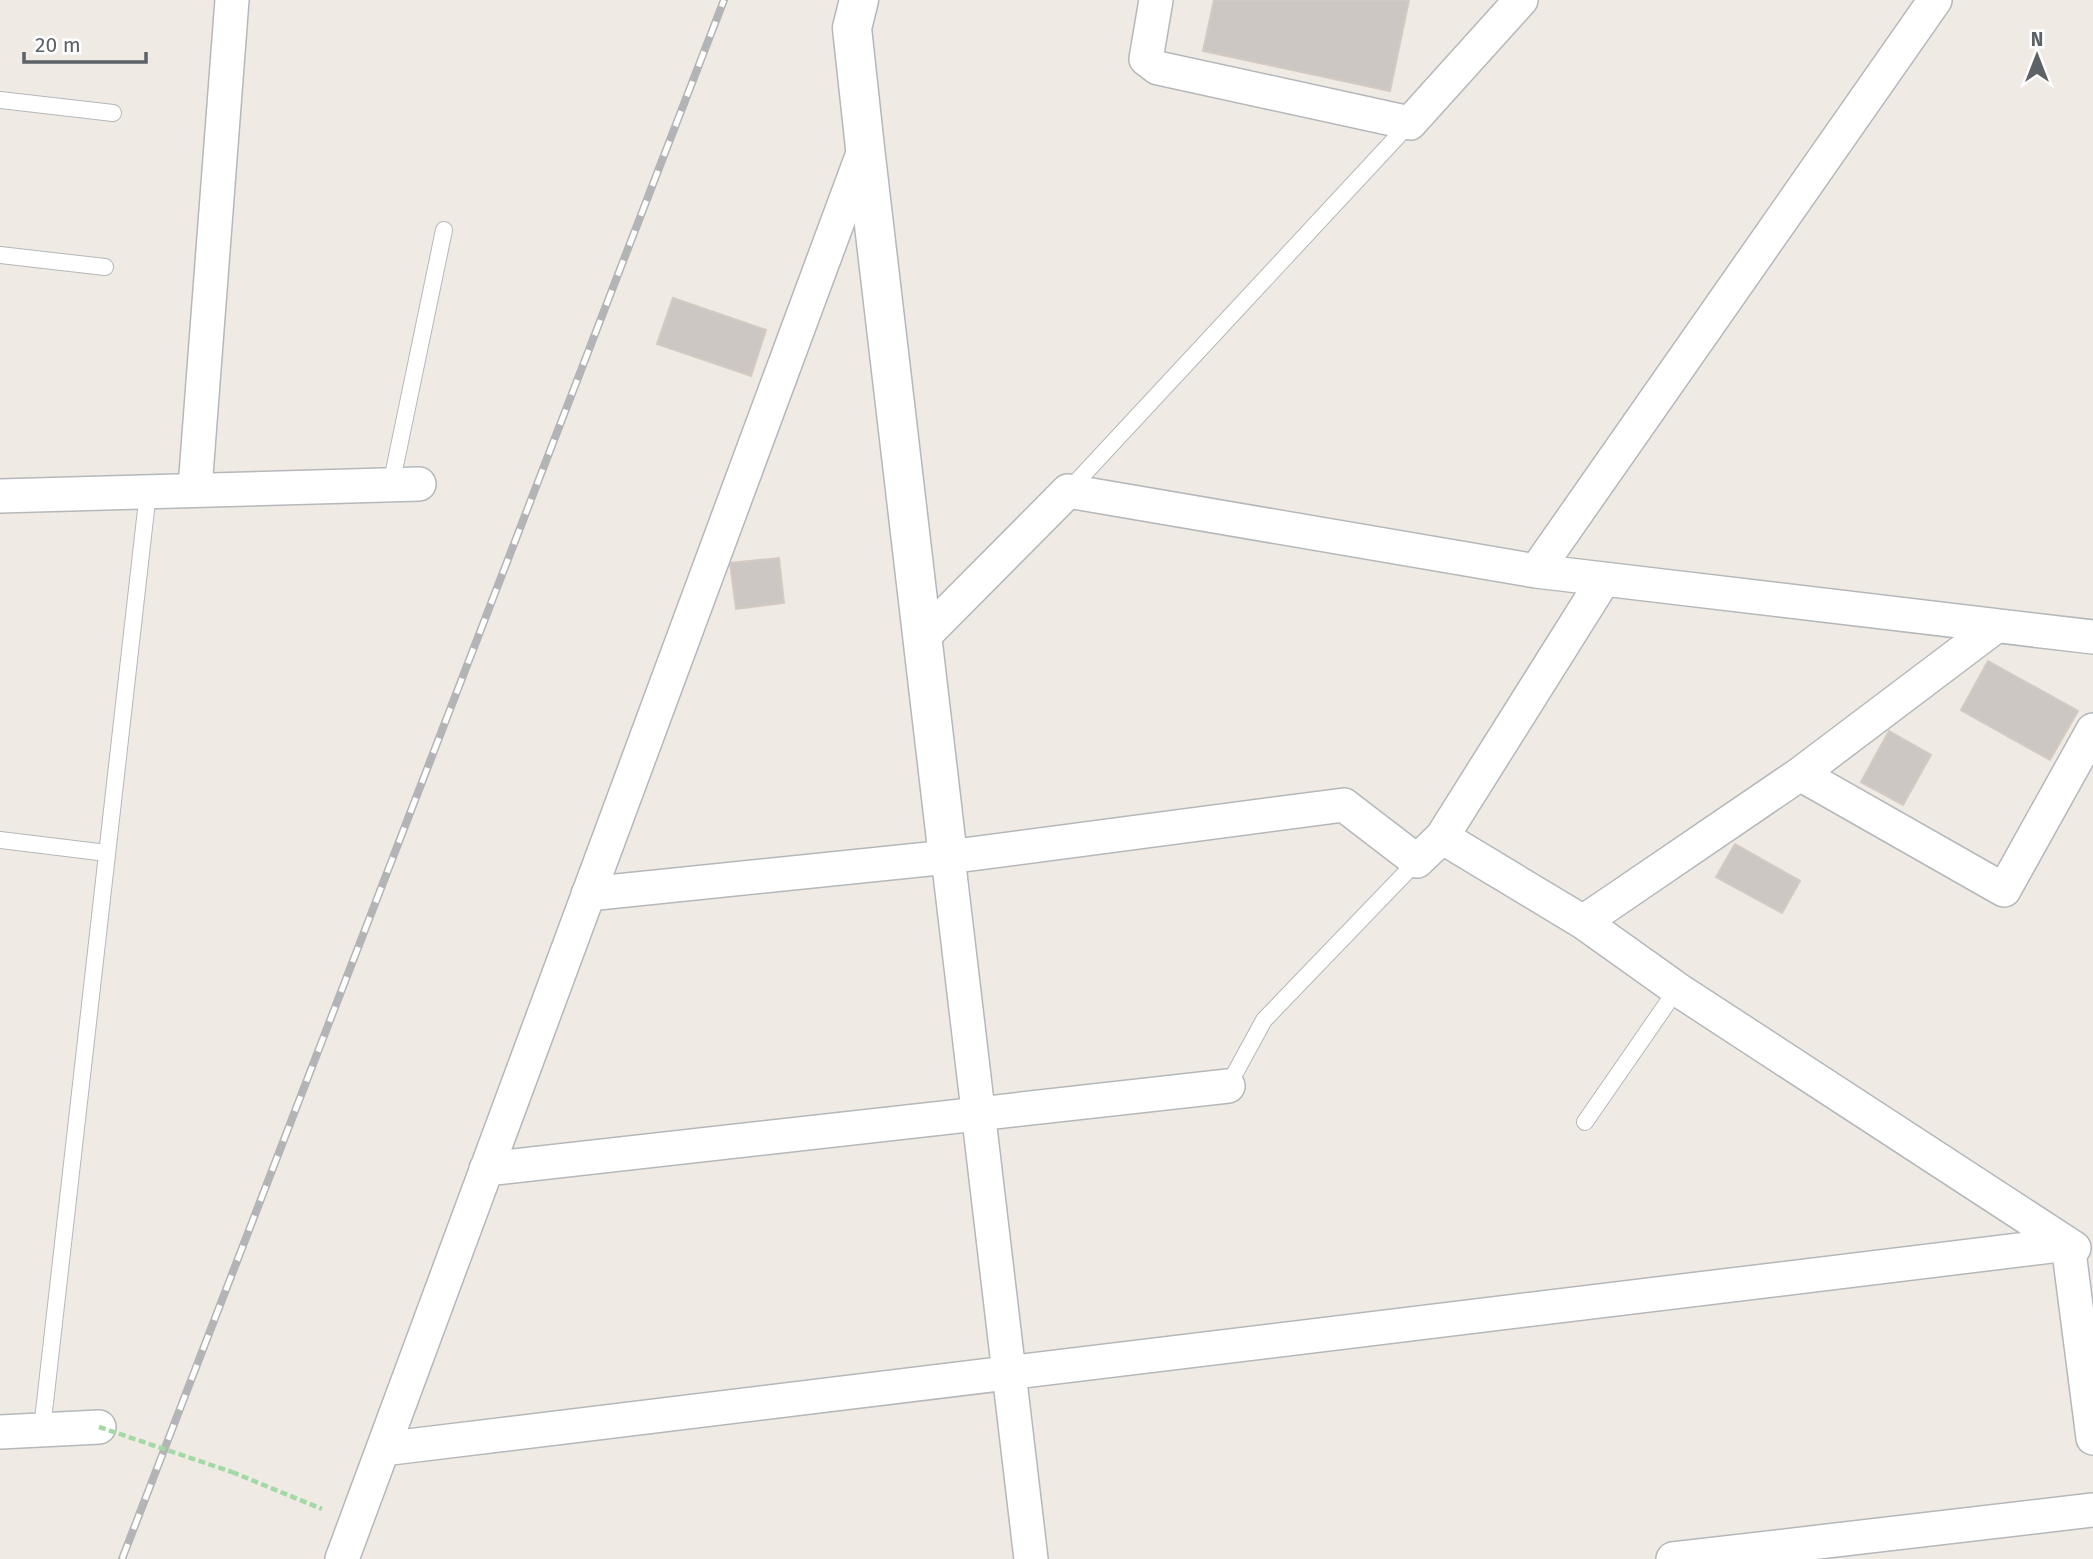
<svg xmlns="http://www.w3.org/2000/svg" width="2093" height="1559" viewBox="0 0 2093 1559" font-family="'Fira Sans',sans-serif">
<rect width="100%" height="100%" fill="#efeae4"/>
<path fill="#ccc7c3" stroke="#d4cac2" stroke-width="2" d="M1214 0H1409L1390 91 1203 51Z
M673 298 766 330 751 376 657 344Z
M779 558 784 603 736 609 730 563Z
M1988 661 2078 711 2050 760 1961 710Z
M1889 731 1931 755 1903 805 1861 782Z
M1735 844 1800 881 1782 913 1716 877Z"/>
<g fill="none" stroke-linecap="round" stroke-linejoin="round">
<g stroke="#b4b8bb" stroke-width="18">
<path id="lane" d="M0 100 113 113
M0 255 105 267
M391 485 444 230
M1068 491 1410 123
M0 840 107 853
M1228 1086 1264 1020 1417 861
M1585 1122 1677 989
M42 1429 148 492"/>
</g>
<g stroke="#b4b8bb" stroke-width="36">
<path id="street" d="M1156 0 1146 59 1158 68 1410 123 1521 0
M195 488 232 0
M0 496 419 484
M1536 571 1935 0
M921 639 1068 491 1536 571 2093 637
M1800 774 2004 890 2093 730
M1442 837 1583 922 1677 989 2074 1248
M948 857 1031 1559
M588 894 948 857 1344 805 1417 861 1442 837 1604 579
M1583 922 1800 774 1996 626
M486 1169 1228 1086
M0 1432 99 1427
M383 1449 2068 1244 2093 1438
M342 1559 865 148
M1673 1559 2093 1510"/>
</g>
<g stroke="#b3b8bc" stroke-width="41">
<path id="secondary" d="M859 0 852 28 865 148 948 857"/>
</g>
<path stroke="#a2d9a5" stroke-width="4.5" stroke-dasharray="7 3.5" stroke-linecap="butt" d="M232 1472 322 1509"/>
<use href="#lane" stroke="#fff" stroke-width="16"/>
<use href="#street" stroke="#fff" stroke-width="33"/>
<use href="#secondary" stroke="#fff" stroke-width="38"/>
<g stroke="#b3b4b5" stroke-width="8">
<path id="rail" d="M122 1559 724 0"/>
</g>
<use href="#rail" stroke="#fff" stroke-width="5" stroke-dasharray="16" stroke-linecap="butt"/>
<path stroke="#a2d9a5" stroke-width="4.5" stroke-dasharray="7 3.5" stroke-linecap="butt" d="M99 1427 232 1472"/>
</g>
<g transform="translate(2037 56)" stroke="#ffffff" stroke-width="5" paint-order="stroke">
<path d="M0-5L12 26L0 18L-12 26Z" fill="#5c6265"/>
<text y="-10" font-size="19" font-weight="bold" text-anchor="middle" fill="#5c6265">N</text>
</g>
<path d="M24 52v10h122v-10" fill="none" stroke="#5c6265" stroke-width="3.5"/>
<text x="35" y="52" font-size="21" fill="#5c6265" stroke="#ffffff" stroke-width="5" paint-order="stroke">20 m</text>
</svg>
